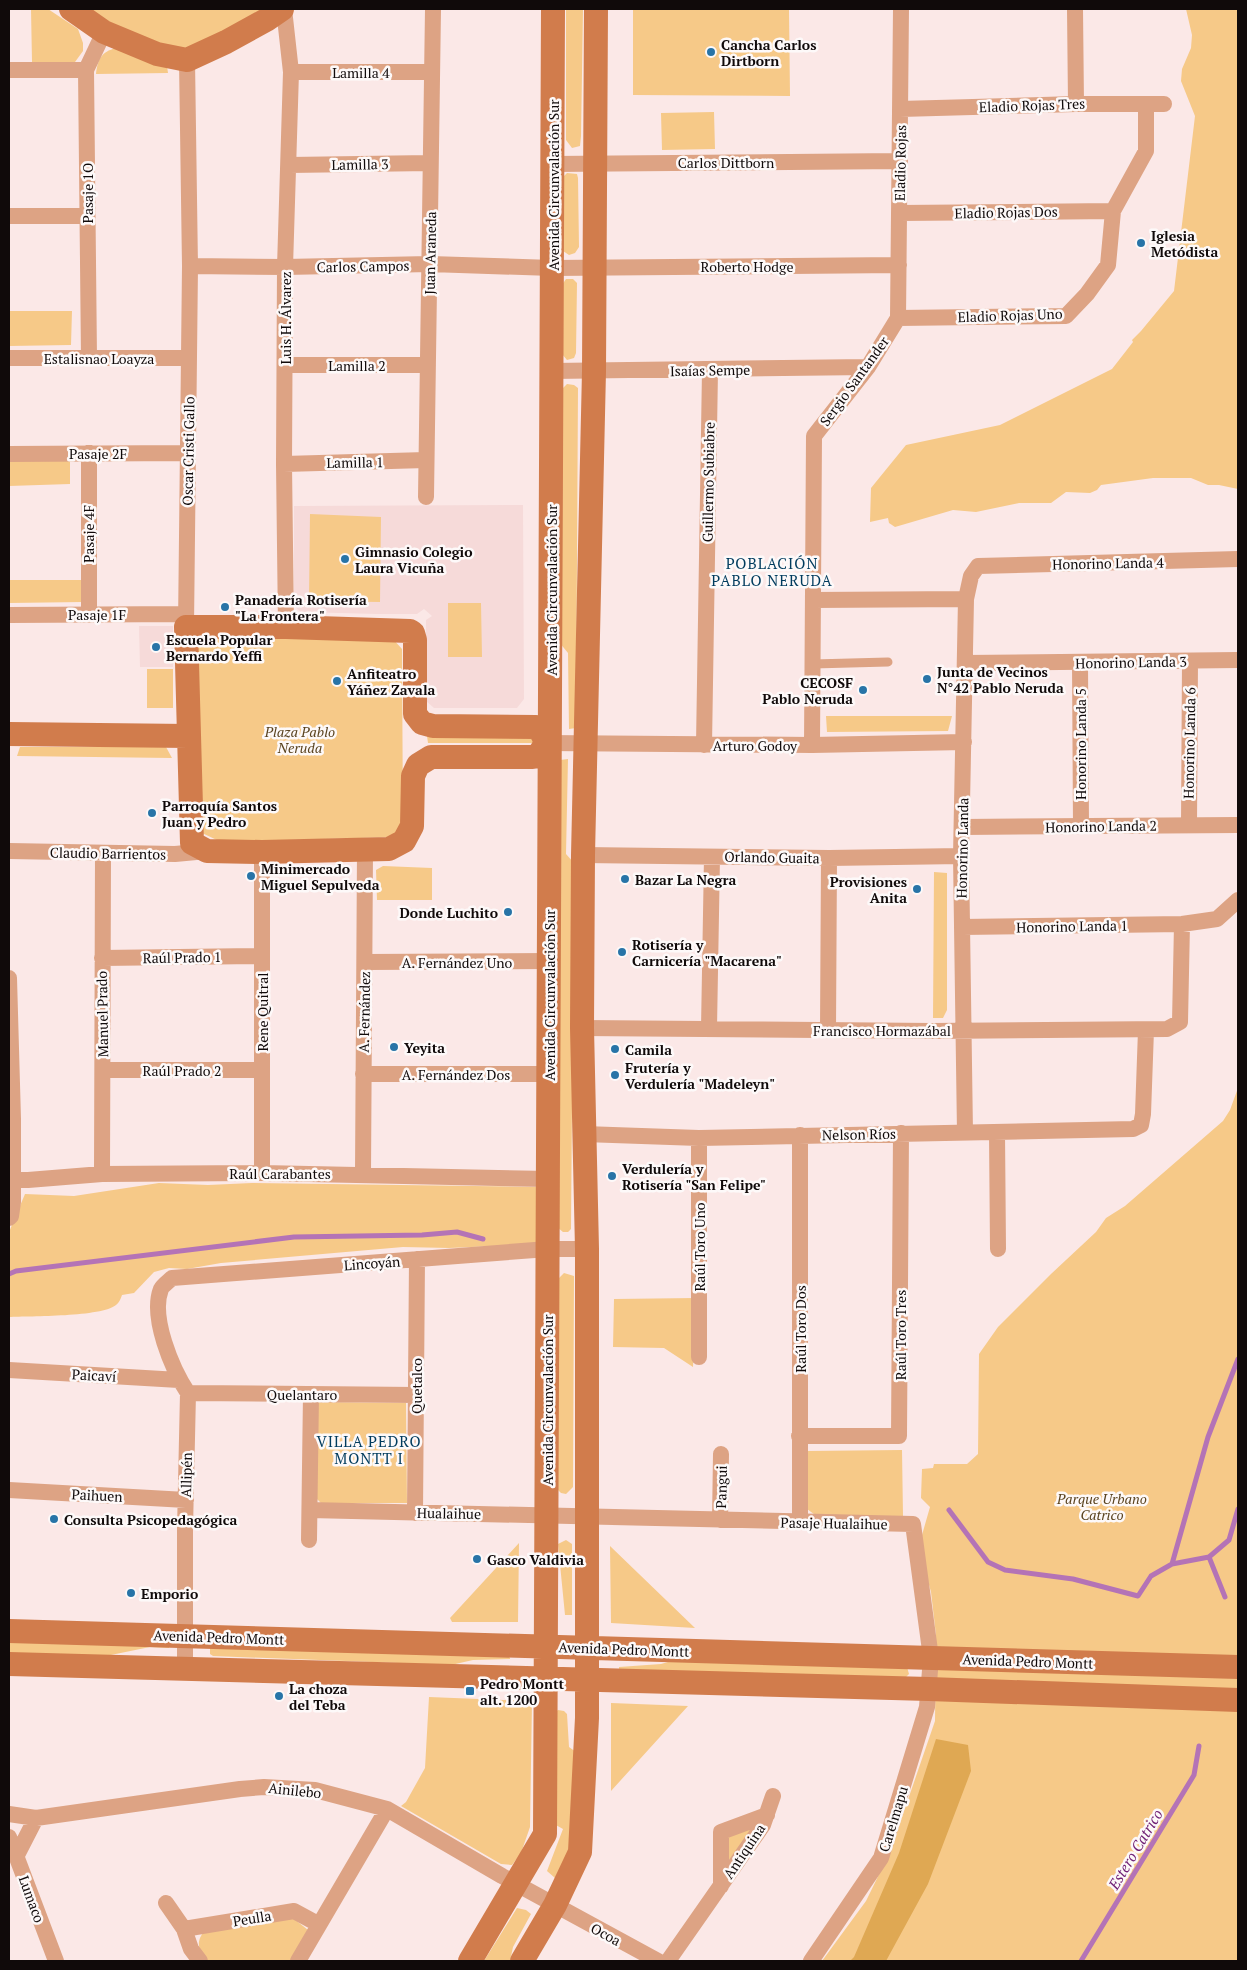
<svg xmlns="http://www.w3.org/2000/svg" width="1247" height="1970" viewBox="0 0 1247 1970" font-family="'PT Serif',serif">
<rect width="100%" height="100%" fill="#fbe8e7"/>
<path fill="#f6dad9" d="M523 505 524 699 517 708H434L426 701V620L432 616 424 609 417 614H377L301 612 294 606V506Z
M139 626H173V667H140Z"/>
<path fill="#f6c988" d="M31 9H48L78 29 83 43V51L75 62H32Z
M88 9H266L203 45 183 49 148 40 105 20Z
M566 9H583L581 136 580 146 572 148 566 140Z
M633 9H789L790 96 633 95Z
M1186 9H1238V489L1219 485H1208L1191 478H1153L1101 485 1097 490 1090 493 1066 492 1051 503H1019L976 512 953 510 895 527 889 523 888 518 870 522 871 488 906 445 1000 425 1112 369 1133 342 1132 340 1141 331 1174 291 1195 116 1181 81 1182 69 1191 48 1192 35Z
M116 48 167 66 168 73 96 74C98 59 101 52 116 48Z
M714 112 715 149 662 150 661 113Z
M567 173 577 174 578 178 579 247 575 253 569 255 563 251 562 178Z
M566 279H573L577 283 576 353 574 358 567 360 562 354V285Z
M9 311H72L71 345 9 346Z
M567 384 574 385 578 388 576 728 569 729 568 653 559 642 562 389Z
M70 457V484L9 486V458Z
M310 514 381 517 380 602 309 601Z
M9 580H83V602L9 603Z
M448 603H481L482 657H448Z
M209 638H392L402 649 403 829 395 837 221 842 200 832 198 648Z
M147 669H173V708H147Z
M826 716H952L948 731 827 732Z
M427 736H537V743H428Z
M20 747H166L172 758 17 756Z
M568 759 566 854 574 863 571 1229 568 1232H563L557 1227 560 760Z
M383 866 432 868V900H377L376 870Z
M934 872 947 873V1010L943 1018H933Z
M1238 1088V1961H822L866 1901 890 1852 935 1721 936 1635 931 1592 922 1559 920 1542 930 1507 921 1498 922 1469 933 1468 934 1464H967L978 1454 979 1354 998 1327 1051 1274 1096 1232 1106 1218 1125 1206 1223 1121 1230 1110Z
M159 1183 208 1185 252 1183 539 1187V1244L449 1248 403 1247 221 1263 187 1269 169 1268 154 1272 134 1293 122 1295C121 1298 119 1303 116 1305 102 1317 30 1316 9 1317V1232L25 1194 74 1196Z
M564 1273 574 1276 573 1487 566 1494 561 1493 557 1489 559 1278Z
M695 1298 693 1367 664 1348 613 1347 614 1299Z
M314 1402 406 1403 407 1503H321L315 1497Z
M902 1450 903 1516 818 1517 807 1509V1451Z
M566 1540 572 1544V1615H565L558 1544Z
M519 1543 518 1622H452L450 1618Z
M610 1546 695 1628 611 1623Z
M9 1641 169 1643V1648L150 1647 101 1657 9 1654Z
M210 1648 510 1654V1659L473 1660 451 1665 213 1656 210 1654Z
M689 1656 907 1667 909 1674 906 1677 619 1674V1667L661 1664Z
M429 1697 532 1701 530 1827 521 1853 512 1865 501 1864 401 1806 406 1802 425 1768Z
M611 1703 688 1706 611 1791Z
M558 1710 564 1711 567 1714 569 1747 576 1752 575 1838 555 1878 547 1871 563 1829 554 1824 551 1716Z
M756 1824 727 1863 726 1835Z
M517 1908 526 1910 531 1914 513 1947 510 1961H484Z
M293 1918 308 1930 291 1961H205C198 1947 195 1941 207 1928Z"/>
<path fill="#dfa853" d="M936 1739 968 1745 971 1771 928 1884 886 1961H850L854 1957 899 1853Z"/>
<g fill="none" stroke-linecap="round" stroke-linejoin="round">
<path stroke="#b473b6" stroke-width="5" d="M9 1274 16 1271 294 1237 422 1235 457 1232 483 1239
M949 1510 988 1562 1005 1570 1073 1579 1138 1596 1151 1576 1172 1564 1209 1557
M1172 1564 1208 1437 1238 1359
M1225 1597 1209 1557 1229 1540 1238 1509
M1081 1961 1194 1775 1199 1746"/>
<path stroke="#dda384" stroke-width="9" d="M813 664 888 662"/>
<path stroke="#dda384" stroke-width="16" d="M284 9 291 72 285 267 284 464 286 627
M1075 9 1076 104
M9 70H86
M291 72H431
M900 109 1076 104H1164
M553 164 900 161
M289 165 430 163
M899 213 1113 211
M9 216H87
M190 266 285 267 430 264 552 268 899 265
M898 318 1066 316 1087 294 1108 265 1113 211 1146 151V104
M898 318 901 9
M9 358H188
M89 358 86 70 104 32
M285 365H428
M552 371 868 367
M89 453V614
M9 454 188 453
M284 464 426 460
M426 497 433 9
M813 600 966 599
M9 615 186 614
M186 627 190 266 187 60
M965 663 1238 660
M1080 663 1081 826
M546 743 812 745 964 742
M704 745 710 370
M812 745 814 436 868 367 898 318
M1189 825 1190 661
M963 827 1238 825
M9 851 175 854 207 851
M583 855 829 858 961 856
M962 927 1182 924 1217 919 1238 900
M102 958 262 956
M365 962 549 961
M9 978 13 1119V1202L11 1216 9 1218
M582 1028 932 1031 1167 1029 1180 1022 1182 924
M709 1028 712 857
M828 1030 829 858
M103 1070H262
M363 1074H549
M965 1133 961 856 966 599 971 576 978 566 1238 559
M997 1133 998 1249
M584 1134 699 1138 1133 1129 1141 1125 1143 1114 1146 1030
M699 1138V1357
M262 1173V852
M102 1174 103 853
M363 1174 365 851
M12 1180H28L102 1174 262 1173 548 1179
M9 1370 179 1380
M188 1393 416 1395
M799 1436H899L901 1133
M9 1490 186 1500
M310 1510 913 1524 931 1658 927 1707 881 1858 811 1961
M415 1513 417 1259
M720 1520 721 1454
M800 1522V1135
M309 1540 311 1394
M185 1669V1529L188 1393C172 1369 150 1317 161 1289 163 1285 169 1281 172 1278L548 1249H587
M9 1814 36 1818 240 1789 264 1787 315 1790 387 1809 502 1876 658 1961
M9 1837 56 1961
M17 1855 36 1818
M721 1886V1832L767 1815
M166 1903 184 1929 191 1949 200 1961
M184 1929 294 1911 318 1924
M298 1961 387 1809
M668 1961 763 1825 773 1796"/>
<path stroke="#d17c4c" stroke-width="24" d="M71 9 104 32 157 54 187 60 226 42 266 20 282 9
M186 627H286L410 631 413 633 415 640V714L422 723 433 726 536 727 542 733 546 743 538 756 531 757H431L418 765 413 776 412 826 404 841 389 849 262 852 207 851 192 843Z
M9 734 188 736
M9 1631 1238 1667
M9 1664 929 1689 1238 1700
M470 1961 545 1834 553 9
M522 1961 555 1905 580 1852 587 1718V1249L582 1028 583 855 594 371 596 9"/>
</g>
<g fill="#2874a7" stroke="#fdf9f9" stroke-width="2">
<circle cx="711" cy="52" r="5"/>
<circle cx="1141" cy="243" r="5"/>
<circle cx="345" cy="559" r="5"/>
<circle cx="225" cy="607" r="5"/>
<circle cx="156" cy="647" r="5"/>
<circle cx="927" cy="679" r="5"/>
<circle cx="337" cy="681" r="5"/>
<circle cx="863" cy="690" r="5"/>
<circle cx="152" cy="813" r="5"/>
<circle cx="251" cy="876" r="5"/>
<circle cx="625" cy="879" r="5"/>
<circle cx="917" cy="889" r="5"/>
<circle cx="508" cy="912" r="5"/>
<circle cx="622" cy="952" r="5"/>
<circle cx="394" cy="1047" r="5"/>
<circle cx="615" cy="1049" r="5"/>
<circle cx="615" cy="1075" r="5"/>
<circle cx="612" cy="1176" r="5"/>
<circle cx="54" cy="1519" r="5"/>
<circle cx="477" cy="1559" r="5"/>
<circle cx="131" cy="1593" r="5"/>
<rect x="465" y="1686" width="10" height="10" rx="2.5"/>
<circle cx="279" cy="1696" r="5"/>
</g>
<g text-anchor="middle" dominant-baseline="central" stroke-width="5" stroke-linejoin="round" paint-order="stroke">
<g font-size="14" font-weight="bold" fill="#100a0a" stroke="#fdf9f9" text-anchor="start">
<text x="721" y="44">Cancha Carlos<tspan x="721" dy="16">Dirtborn</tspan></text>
<text x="1151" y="235">Iglesia<tspan x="1151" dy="16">Metódista</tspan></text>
<text x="355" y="551">Gimnasio Colegio<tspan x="355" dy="16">Laura Vicuña</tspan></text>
<text x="235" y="599">Panadería Rotisería<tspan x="235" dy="16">"La Frontera"</tspan></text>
<text x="166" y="639">Escuela Popular<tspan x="166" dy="16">Bernardo Yeffi</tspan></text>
<text x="937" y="671">Junta de Vecinos<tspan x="937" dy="16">N°42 Pablo Neruda</tspan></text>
<text x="347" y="673">Anfiteatro<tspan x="347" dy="16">Yáñez Zavala</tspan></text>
<text x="853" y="682" text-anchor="end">CECOSF<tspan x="853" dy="16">Pablo Neruda</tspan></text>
<text x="162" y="805">Parroquía Santos<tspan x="162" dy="16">Juan y Pedro</tspan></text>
<text x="261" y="868">Minimercado<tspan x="261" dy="16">Miguel Sepulveda</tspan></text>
<text x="635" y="879">Bazar La Negra</text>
<text x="907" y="881" text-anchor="end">Provisiones<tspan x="907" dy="16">Anita</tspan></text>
<text x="498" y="912" text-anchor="end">Donde Luchito</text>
<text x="632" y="944">Rotisería y<tspan x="632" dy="16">Carnicería "Macarena"</tspan></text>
<text x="404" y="1047">Yeyita</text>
<text x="625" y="1049">Camila</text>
<text x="625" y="1067">Frutería y<tspan x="625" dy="16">Verdulería "Madeleyn"</tspan></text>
<text x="622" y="1168">Verdulería y<tspan x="622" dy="16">Rotisería "San Felipe"</tspan></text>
<text x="64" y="1519">Consulta Psicopedagógica</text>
<text x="487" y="1559">Gasco Valdivia</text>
<text x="141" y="1593">Emporio</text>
<text x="480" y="1683">Pedro Montt<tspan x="480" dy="16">alt. 1200</tspan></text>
<text x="289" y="1688">La choza<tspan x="289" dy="16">del Teba</tspan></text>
</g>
<g font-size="14" fill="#100a0a" stroke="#fdf9f9">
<text x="361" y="72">Lamilla 4</text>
<text transform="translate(1032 105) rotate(-2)">Eladio Rojas Tres</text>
<text x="726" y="162">Carlos Dittborn</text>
<text transform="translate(900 163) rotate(-89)">Eladio Rojas</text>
<text transform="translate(360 164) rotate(-1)">Lamilla 3</text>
<text transform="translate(553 185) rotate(-90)">Avenida Circunvalación Sur</text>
<text transform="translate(87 193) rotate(-90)">Pasaje 1O</text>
<text transform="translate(1006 212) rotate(-1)">Eladio Rojas Dos</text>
<text transform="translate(430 253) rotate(-89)">Juan Araneda</text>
<text transform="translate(363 266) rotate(-1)">Carlos Campos</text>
<text x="747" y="266">Roberto Hodge</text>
<text transform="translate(1010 315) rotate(-2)">Eladio Rojas Uno</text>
<text transform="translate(285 318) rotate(-90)">Luis H. Álvarez</text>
<text x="99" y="358">Estalisnao Loayza</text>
<text x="357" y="365">Lamilla 2</text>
<text transform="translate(710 370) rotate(-1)">Isaías Sempe</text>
<text transform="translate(854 381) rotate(-54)">Sergio Santander</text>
<text transform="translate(188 451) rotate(-89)">Oscar Cristi Gallo</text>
<text x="98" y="453">Pasaje 2F</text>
<text transform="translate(355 462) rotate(-1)">Lamilla 1</text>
<text transform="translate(708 482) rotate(-89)">Guillermo Subiabre</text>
<text transform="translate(88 534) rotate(-90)">Pasaje 4F</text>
<text transform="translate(1108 563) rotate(-1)">Honorino Landa 4</text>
<text transform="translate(551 590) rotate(-90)">Avenida Circunvalación Sur</text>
<text x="97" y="614">Pasaje 1F</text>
<text transform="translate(1131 662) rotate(-1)">Honorino Landa 3</text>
<text transform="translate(1189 743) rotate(-89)">Honorino Landa 6</text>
<text transform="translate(1080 744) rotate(-90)">Honorino Landa 5</text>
<text x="755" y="745">Arturo Godoy</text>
<text transform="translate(1101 826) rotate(-1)">Honorino Landa 2</text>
<text transform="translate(962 848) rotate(-89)">Honorino Landa</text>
<text transform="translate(108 853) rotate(1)">Claudio Barrientos</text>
<text transform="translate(772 857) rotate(1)">Orlando Guaita</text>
<text transform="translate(1072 926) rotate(-1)">Honorino Landa 1</text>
<text transform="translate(182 957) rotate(-1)">Raúl Prado 1</text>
<text x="457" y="962">A. Fernández Uno</text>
<text transform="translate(549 995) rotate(-90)">Avenida Circunvalación Sur</text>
<text transform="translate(262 1012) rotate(-90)">Rene Quitral</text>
<text transform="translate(364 1012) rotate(-89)">A. Fernández</text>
<text transform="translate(102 1014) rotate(-91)">Manuel Prado</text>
<text x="882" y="1030">Francisco Hormazábal</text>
<text x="182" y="1070">Raúl Prado 2</text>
<text x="456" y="1074">A. Fernández Dos</text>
<text transform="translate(859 1134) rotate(-1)">Nelson Ríos</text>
<text x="280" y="1173">Raúl Carabantes</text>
<text transform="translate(699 1247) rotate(-90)">Raúl Toro Uno</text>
<text transform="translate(372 1263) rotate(-4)">Lincoyán</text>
<text transform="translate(800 1329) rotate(-90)">Raúl Toro Dos</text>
<text transform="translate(900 1335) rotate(-90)">Raúl Toro Tres</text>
<text transform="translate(94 1375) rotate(3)">Paicaví</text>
<text transform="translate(416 1386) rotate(-90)">Quetalco</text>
<text x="302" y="1394">Quelantaro</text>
<text transform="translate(547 1400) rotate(-90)">Avenida Circunvalación Sur</text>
<text transform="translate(186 1475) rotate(-89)">Allipén</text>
<text transform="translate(721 1487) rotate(-89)">Pangui</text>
<text transform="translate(97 1495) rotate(3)">Paihuen</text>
<text transform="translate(449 1513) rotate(1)">Hualaihue</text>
<text transform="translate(834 1523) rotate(1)">Pasaje Hualaihue</text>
<text transform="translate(219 1637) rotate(2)">Avenida Pedro Montt</text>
<text transform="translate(624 1649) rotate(2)">Avenida Pedro Montt</text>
<text transform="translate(1028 1661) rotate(2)">Avenida Pedro Montt</text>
<text transform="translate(295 1790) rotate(6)">Ainilebo</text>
<text transform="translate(893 1819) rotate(-73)">Carelmapu</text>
<text transform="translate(744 1851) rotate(-56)">Antiquina</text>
<text transform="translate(32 1899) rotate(70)">Lumaco</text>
<text transform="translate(252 1918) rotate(-9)">Peulla</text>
<text transform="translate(606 1934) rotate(28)">Ocoa</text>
</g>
<g font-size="14" font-style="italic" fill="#5a431f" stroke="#fdf9f9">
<text x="300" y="731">Plaza Pablo<tspan x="300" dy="16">Neruda</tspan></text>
<text x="1102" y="1498">Parque Urbano<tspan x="1102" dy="16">Catrico</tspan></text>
</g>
<g font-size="15" letter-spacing="1" fill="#003b5d" stroke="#fdf9f9">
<text x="772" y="563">POBLACIÓN<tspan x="772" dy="17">PABLO NERUDA</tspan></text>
<text x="369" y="1441">VILLA PEDRO<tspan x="369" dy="17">MONTT I</tspan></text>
</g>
<g font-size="15" font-style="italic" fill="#712276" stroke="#fdf9f9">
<text transform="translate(1135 1849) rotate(-59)">Estero Catrico</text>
</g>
</g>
<rect width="1247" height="1970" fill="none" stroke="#100a0a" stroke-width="20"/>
</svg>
